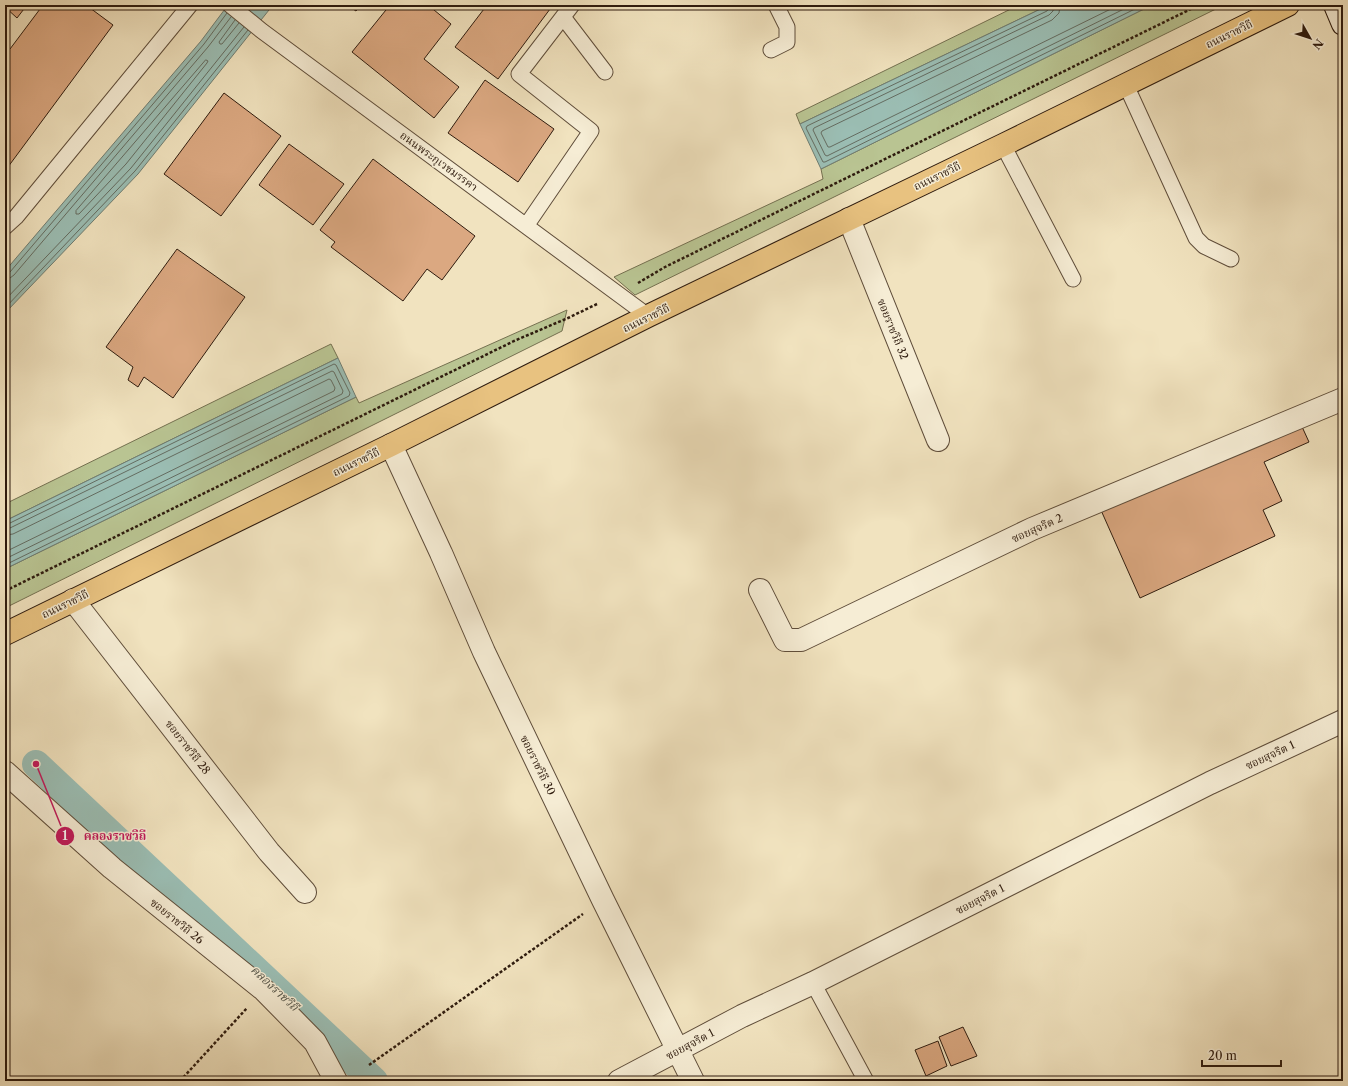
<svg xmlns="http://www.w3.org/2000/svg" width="1348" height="1086" viewBox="0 0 1348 1086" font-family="'Libre Caslon Text','Noto Serif Thai',serif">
<rect width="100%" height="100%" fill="#f1e3bf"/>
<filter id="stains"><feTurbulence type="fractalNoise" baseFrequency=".005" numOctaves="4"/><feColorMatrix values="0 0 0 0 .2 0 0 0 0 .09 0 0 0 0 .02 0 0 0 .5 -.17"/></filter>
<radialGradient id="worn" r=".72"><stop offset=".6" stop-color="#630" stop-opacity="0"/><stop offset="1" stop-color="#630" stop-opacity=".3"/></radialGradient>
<path fill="#b9c492" stroke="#747050" d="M1019 5H1049L800 124 796 114Z
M1152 5H1224L635 295 614 277 823 179 821 169Z
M567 310 562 331 5 608V569L356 397 359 403Z
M331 344 338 358 5 521V504Z"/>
<path fill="#9bbeb4" stroke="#6f7d72" d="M228 5H273L138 174 7 311 5 312V271L201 41Z
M1049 5H1152L821 169 800 124Z
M338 358 356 397 5 569V521Z"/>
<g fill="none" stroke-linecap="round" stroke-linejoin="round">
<path stroke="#646c61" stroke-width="1" d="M1049 5V8L1047 11 807 126 806 128 823 162H825L1143 5
M1054 5 1053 11 1049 15 814 128 813 130 825 155 827 156 1132 5
M1060 5 1059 13 1052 20 822 131 821 133 828 147H830L1119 5
M235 20 219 42 220 44H222L239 23
M206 60 208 61 207 63 126 164 79 214H76V211Z
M5 273 10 272 204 44 227 13
M5 279 10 278 14 275 208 47 231 17
M5 300 131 168 244 27
M5 308 135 171 248 30
M5 524H8L334 364 336 365 350 393 349 396 5 565
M5 529 10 528 332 371 334 372 343 391 342 394 5 559
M5 535 13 534 329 379 331 380 335 388 334 391 5 552"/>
<path stroke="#9bbeb4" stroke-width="28" d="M36 764 374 1081"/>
</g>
<path fill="#dba881" stroke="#2e1b0e" d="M5 5H27L17 18 5 7Z
M43 5H86L113 25 5 171V45L10 49Z
M347 5H361L356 11Z
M390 5H428L451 24 424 59 459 87 434 118 352 52Z
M487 5H553L498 79 455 47Z
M485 80 554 129 518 182 448 133Z
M224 93 281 136 221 216 164 174Z
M289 144 344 184 313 225 259 185Z
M373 159 475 236 442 280 427 269 403 301 331 247 335 242 320 230Z
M177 249 245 297 173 398 144 377 138 387 128 380 133 367 106 347Z
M1298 418 1309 442 1264 462 1282 501 1263 510 1275 536 1140 598 1100 508Z
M963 1027 977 1056 951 1066 939 1037Z
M938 1041 947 1066 926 1076 915 1050Z"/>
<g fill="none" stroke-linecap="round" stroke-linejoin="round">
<g stroke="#5f4d3a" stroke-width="17">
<path id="lane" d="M230 5 262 31 648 316
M563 17 605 72
M771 50 787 42V27L776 5
M1126 85 1196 238 1204 246 1231 259
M1003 145 1073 279
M526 226 591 131 519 74 572 5
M5 227 16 217 190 5
M813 983 866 1081"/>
</g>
<g stroke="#5f4d3a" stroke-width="24">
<path id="street" d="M849 219 938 440
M391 445 441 553 484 652 603 900 693 1081
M760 590 785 640H801L1032 529 1343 399
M73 600 269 852 305 892
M5 772 112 868 264 990 315 1042 336 1081
M619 1081 742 1016 813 983 1210 783 1343 721"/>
</g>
<g stroke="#2e1b0e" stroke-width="24">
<path id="secondary" d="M1335 5 1343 24"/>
</g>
<g stroke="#2e1b0e" stroke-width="24">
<path id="primary" d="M5 634 391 445 648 316 1003 145 1288 5"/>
</g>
<path stroke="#2e1b0e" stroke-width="2.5" stroke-dasharray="3 2" stroke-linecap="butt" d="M638 283 665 267 1199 5
M5 591 514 341 568 318 597 304
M369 1065 583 914
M180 1081 247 1008"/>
<use href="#lane" stroke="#f6edd5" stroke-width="15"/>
<use href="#street" stroke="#f6edd5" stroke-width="22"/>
<use href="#secondary" stroke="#f6edd5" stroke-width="22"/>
<use href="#primary" stroke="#e8c280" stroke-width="22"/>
</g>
<g text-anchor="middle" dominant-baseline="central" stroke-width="3" stroke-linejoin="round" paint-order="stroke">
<g font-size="11" fill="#2e1b0e" stroke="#f6edd5">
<text transform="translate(1229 34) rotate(-26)">ถนนราชวิถี</text>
<text transform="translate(439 161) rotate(36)">ถนนพระกุเวชมรรคา</text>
<text transform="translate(937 176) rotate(-26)">ถนนราชวิถี</text>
<text transform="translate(646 318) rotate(-26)">ถนนราชวิถี</text>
<text transform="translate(893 329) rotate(68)">ซอยราชวิถี 32</text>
<text transform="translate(356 462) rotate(-26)">ถนนราชวิถี</text>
<text transform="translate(1037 528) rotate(-24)">ซอยสุจริต 2</text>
<text transform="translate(65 604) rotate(-26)">ถนนราชวิถี</text>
<text transform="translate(188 747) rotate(52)">ซอยราชวิถี 28</text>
<text transform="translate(1270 755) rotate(-25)">ซอยสุจริต 1</text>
<text transform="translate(538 765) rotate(64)">ซอยราชวิถี 30</text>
<text transform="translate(980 899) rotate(-27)">ซอยสุจริต 1</text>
<text transform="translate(177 921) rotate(39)">ซอยราชวิถี 26</text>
<text transform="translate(690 1044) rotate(-28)">ซอยสุจริต 1</text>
</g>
<g font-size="12" font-style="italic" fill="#545448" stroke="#f6edd5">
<text transform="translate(275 988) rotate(43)">คลองราชวิถี</text>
</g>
</g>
<path fill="none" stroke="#c2185b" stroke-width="1.5" d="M36 764L65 836"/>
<g fill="#c2185b" stroke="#f6edd5" stroke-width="1.5">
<circle cx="36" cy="764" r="4"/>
<circle cx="65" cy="836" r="10"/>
</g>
<g font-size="12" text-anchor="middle" font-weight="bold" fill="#fff">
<text x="65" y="840">1</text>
</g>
<g font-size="12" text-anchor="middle" font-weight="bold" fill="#c2185b" stroke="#f6edd5" stroke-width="3" stroke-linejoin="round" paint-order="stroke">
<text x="115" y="840">คลองราชวิถี</text>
</g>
<rect width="1348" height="1086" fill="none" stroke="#f1e3bf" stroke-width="20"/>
<rect x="6" y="6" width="1336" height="1074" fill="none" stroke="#2e1b0e" stroke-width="2"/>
<rect x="10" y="10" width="1328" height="1066" fill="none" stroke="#2e1b0e"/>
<g transform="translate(1310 38) rotate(129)" stroke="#f6edd5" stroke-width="3" paint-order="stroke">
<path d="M0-3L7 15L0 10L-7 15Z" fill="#2e1b0e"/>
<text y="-6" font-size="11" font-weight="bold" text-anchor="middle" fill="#2e1b0e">N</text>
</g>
<path d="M1202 1060v6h79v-6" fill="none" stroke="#2e1b0e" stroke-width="2"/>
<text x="1208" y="1060" font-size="12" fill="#2e1b0e" stroke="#f6edd5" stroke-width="3" paint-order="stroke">20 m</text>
<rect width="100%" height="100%" filter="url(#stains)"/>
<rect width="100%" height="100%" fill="url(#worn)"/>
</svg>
